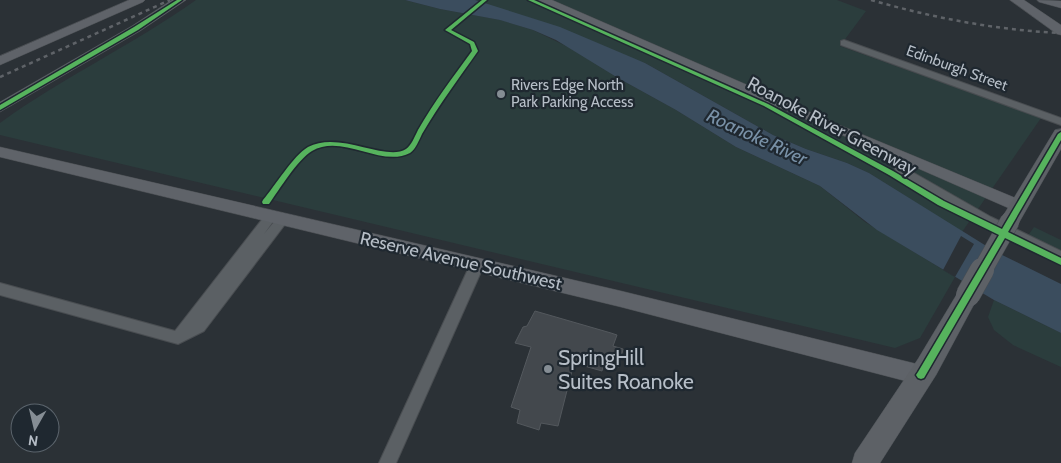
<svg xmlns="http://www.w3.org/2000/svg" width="1061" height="463" viewBox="0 0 1061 463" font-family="Cabin,sans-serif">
<rect width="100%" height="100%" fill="#2b3136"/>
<path fill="#2b3d3d" d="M196 0H405L440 9 501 20 533 30 568 47 618 78 676 110 736 147 820 186 865 222 955 277 920 338 895 348 0 135V123C63 77 133 45 196 0Z
M472 0H837L866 11 840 46 1041 118 962 232 869 173 847 163 806 149 773 135 645 63Z
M1034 227 1061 240V251L1027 237Z
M994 300 1061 333V367L1013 345 994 330 988 317Z"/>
<path fill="#3b4d5e" d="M405 0H475L560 27 645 63 773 135 806 149 847 163 869 173 996 252 1061 284V333L994 300 877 230 820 186 736 147 676 110 618 78 556 40 533 30 500 20 440 9Z"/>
<path fill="#2b3136" d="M961 236 974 244 955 277 943 270Z"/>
<path fill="#43484d" stroke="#53585d" d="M535 311 611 333 617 335 613 346 623 349 619 367 604 363 602 371 574 363 558 426 541 423 539 430 517 423 520 410 511 407 531 347 515 343 523 327 527 326Z"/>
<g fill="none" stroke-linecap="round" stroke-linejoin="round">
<g stroke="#494d51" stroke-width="2">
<path id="street" d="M844 40 1061 118V125L841 45V41Z
M900 152 906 156 903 163 907 169 991 217 1061 251V262L983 223 899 175 891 163 896 153Z
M271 212 275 213 277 216 264 234 279 216H287L289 219 204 331 178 344 0 295V283L175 331 267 213Z
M477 260 482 261 484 265 396 463H379L470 265 472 261Z"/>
</g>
<g stroke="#494d51" stroke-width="1">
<path id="secondary" d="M129 0H145L143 2 0 65V56Z
M172 0H186L140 31 0 112V102L132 26Z
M536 0H552L837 124 1025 202 1027 206 1025 210 1019 212 1013 210 538 2Z
M1010 0H1024L1061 25V35L1057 34Z
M1037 0 1061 1V8L1039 2Z
M0 147 621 291 921 365 929 368 932 375 929 382 921 385 621 307 0 157Z"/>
</g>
<g stroke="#494e53" stroke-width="1">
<path id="primary" d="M1061 129V149L1017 226 1010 228 1003 226 1000 221 1003 216 1055 130Z
M968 286 976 289 979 295 936 375 880 463H852L855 453 918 359 960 289Z"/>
</g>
<use href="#street" fill="#5b6064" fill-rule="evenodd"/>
<use href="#secondary" fill="#5f6369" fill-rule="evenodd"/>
<use href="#primary" fill="#5d6166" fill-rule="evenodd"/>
<path stroke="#5f6368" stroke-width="2.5" stroke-dasharray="4 4" stroke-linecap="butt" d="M871 0C934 18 996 30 1061 33
M0 77 170 0"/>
<g stroke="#494e53" stroke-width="20" stroke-linecap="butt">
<path id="primary-bridge-far1" d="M982 271 1010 221"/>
</g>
<g stroke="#494e53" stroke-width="25" stroke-linecap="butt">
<path id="primary-bridge" d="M968 295 982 270"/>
</g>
<use href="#primary-bridge-far1" stroke="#5d6166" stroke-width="19"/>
<use href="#primary-bridge" stroke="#5d6166" stroke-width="24"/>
<g stroke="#1f2830" stroke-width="3">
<path id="cycleway" d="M177 0H182L138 30 0 110V105L134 27Z
M482 0H487L451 30 474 42 478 51C459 78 439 105 422 134 419 140 416 149 410 153 381 168 342 133 312 151 298 159 279 190 269 204H263L262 202 263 200C275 186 293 156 308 147 339 130 386 162 406 149 411 146 415 136 418 130 434 102 453 77 472 51L470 44 445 30Z
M528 0H534L768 104 893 171 944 201 1002 229 1058 134 1061 132V140L1008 232 1061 258V265L1005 238 924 378 921 379 918 378 916 375 918 372 999 235 938 205 889 175 764 106Z"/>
</g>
<use href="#cycleway" fill="#56b35d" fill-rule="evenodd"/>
</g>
<g fill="#858d94" stroke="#1f2830" stroke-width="2">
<circle cx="501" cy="94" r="5"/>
<circle cx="548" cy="369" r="5"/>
</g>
<g text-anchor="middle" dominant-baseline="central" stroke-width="4.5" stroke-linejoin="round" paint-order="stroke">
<g font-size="15" fill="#b6bec7" stroke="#1f2830">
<text transform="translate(957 68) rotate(20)">Edinburgh Street</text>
</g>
<g font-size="15" fill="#b6bec7" stroke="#1f2830" text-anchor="start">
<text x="511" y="85">Rivers Edge North<tspan x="511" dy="17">Park Parking Access</tspan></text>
</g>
<g font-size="18" fill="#b6bec7" stroke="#1f2830">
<text transform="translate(832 126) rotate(28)">Roanoke River Greenway</text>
<text transform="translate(461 261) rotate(13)">Reserve Avenue Southwest</text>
</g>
<g font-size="19" font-style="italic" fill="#7991a7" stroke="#1f2830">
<text transform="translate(757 137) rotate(25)">Roanoke River</text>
</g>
<g font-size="21" fill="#b6bec7" stroke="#1f2830" text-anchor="start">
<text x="558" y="357">SpringHill<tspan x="558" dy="24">Suites Roanoke</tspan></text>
</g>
</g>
<g transform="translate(35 428) rotate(188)"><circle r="24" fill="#1f2830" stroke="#5b646c"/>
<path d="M0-4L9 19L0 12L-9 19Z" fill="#858d94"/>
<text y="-8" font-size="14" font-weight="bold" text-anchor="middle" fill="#b6bec7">N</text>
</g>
</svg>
